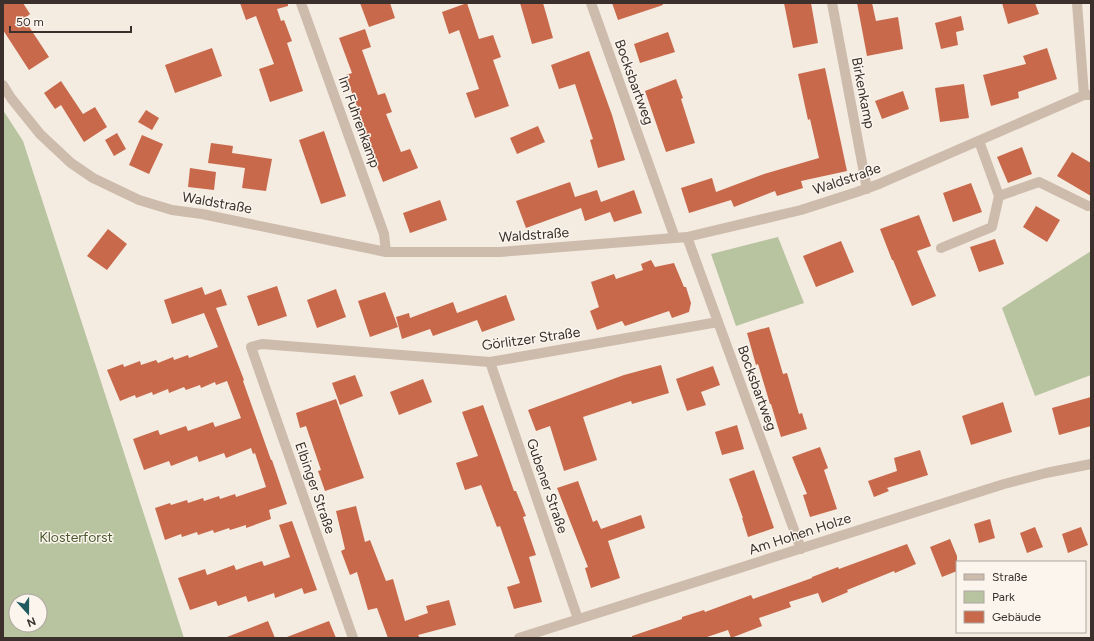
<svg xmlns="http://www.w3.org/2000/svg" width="1094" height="641" viewBox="0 0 1094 641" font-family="Figtree,sans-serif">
<rect width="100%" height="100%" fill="#f4ebe1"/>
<path fill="#b8c4a0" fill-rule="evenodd" d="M3 110 23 141 184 638H3ZM16 601H40V625H16Z
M778 237 804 303 736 326 711 254Z
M1091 251V375L1035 396 1002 308Z"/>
<path fill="#c8694b" d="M3 3H23L30 14 24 19 49 57 29 70 3 30Z
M240 3H288V6L277 9 281 21 284 20 292 41 287 43 303 91 270 102 259 69 274 64 256 16 246 20Z
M360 3H390L395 18 369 27Z
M467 3 479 39 493 35 501 57 493 60 509 106 475 118 466 93 479 89 459 30 449 34 442 12Z
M520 3H543L553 38 532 44Z
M612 3H662L663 5 618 20Z
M784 3H811L818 43 793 48Z
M857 3H872L876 21 898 17 903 49 867 56Z
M1002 3H1035L1039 14 1008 24Z
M961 16 964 30 956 32 958 45 941 49 935 23Z
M365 29 371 47 362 50 378 95 385 93 392 112 386 114 401 152 410 149 418 168 383 182 367 140H368L346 75 352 73 339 38Z
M668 32 675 52 640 63 634 44Z
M212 48 222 76 175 93 165 65Z
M1047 48 1057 79 1018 92 1019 98 991 106 983 75 1026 64 1023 56Z
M589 51 612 115 625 160 598 168 590 140 593 139 575 84 559 89 551 65Z
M825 68 847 171 801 181 803 188 777 196 775 191 734 207 731 200 689 213 681 188 712 178 716 192 764 174 819 158 810 119 808 120 798 74Z
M676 79 683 98 681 99 695 143 666 152 645 91Z
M61 81 83 114 95 107 107 127 84 142 61 105 55 109 44 93Z
M964 84 969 118 940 122 935 88Z
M903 91 909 109 882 119 875 101Z
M146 110 159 118 152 130 138 122Z
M538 126 545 142 517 154 510 138Z
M324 131 346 196 321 204 299 140Z
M117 133 126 149 114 156 105 140Z
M142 135 163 144 149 174 129 165Z
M211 143 233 146 232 153 272 159 266 191 242 188 245 168 208 163Z
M1022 147 1032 174 1008 183 997 157Z
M1072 152 1091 163V196L1057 176Z
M190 168 216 172 214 190 188 187Z
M570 182 575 197 597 190 601 202 634 190 642 213 614 222 610 212 585 221 581 208 526 228 516 201Z
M971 183 982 212 953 222 943 193Z
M440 200 447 220 410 233 403 213Z
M1036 206 1060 220 1047 242 1023 227Z
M919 215 931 246 917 251 936 296 912 306 893 260H892L880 229Z
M108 229 127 244 107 270 87 256Z
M995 239 1004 264 979 272 970 247Z
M841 241 854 272 816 287 803 256Z
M651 260 655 267 674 263 684 287H686L691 303 689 312 672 318 669 311 625 326 622 321 597 330 590 311 599 307 591 282 614 274 616 279 643 270 641 264Z
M277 286 287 316 258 326 247 296Z
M202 287 205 295 221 289 227 305 216 308 244 380 243 381 271 460H272L287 504 269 510 271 519 246 528V525L230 530 229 528 214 533 213 530 198 535 197 532 182 537 181 534 165 540 155 508 170 503 171 505 187 500 188 503 203 498 204 501 219 496 220 499 235 494 236 497 266 487 255 453 253 454 251 448 226 458 224 453 199 462 197 456 171 466 169 461 144 470 133 439 158 430 160 435 186 426 188 431 213 422 215 427 241 418 227 381 216 385 215 382 201 388 200 385 186 390 184 387 169 393 168 389 153 395 152 392 136 398 135 395 120 401 107 370 123 364 124 367 140 361 141 365 156 360 158 363 173 357 174 360 188 355 189 358 218 347 204 313 172 324 164 300Z
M336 289 346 317 317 328 307 300Z
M385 292 398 327 370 337 358 301Z
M506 295 515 320 482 332 477 320 433 336 430 329 402 339 396 317 409 313 410 318 453 302 457 313Z
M769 327 783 374 787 373 799 414 802 413 807 429 781 437 771 404H770L758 364 756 365 747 333Z
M661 365 669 393 632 404 631 401 583 417 597 460 564 471 550 426 536 431 528 410 624 375Z
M713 366 720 385 701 392 706 405 687 411 676 379Z
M355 375 363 396 340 405 332 383Z
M423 379 432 402 399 415 390 392Z
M1091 397V426L1059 435 1052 408Z
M336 399 364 478 325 491 318 471 321 470 306 426 300 428 296 413Z
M1003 402 1012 432 971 445 962 416Z
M483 405 499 449 514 491H516L526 516 523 517 536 555 529 557 542 602 514 609 507 587 520 583 500 526 497 527 481 485 465 490 456 463 478 456 462 412Z
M737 425 744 449 722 455 715 432Z
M820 447 828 468 824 470 837 509 810 517 803 495 807 494 792 457Z
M920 450 928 475 887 488 889 491 874 497 868 481 897 471 894 458Z
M754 470 774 528 748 537 742 518H743L729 479Z
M578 481 593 522 597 520 601 529 641 515 645 528 608 541 620 578 591 588 585 568 588 567 557 488Z
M356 506 365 542 370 540 386 581 393 579 405 621 428 613 426 606 449 600 456 625 418 635 420 638H388L377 608 368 610 357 572 350 575 341 551 345 549 336 511Z
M990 519 995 538 979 543 974 524Z
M292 521 317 590 304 594 302 588 275 598 274 593 248 602 246 596 218 606 216 601 190 610 178 578 205 569 207 575 234 565 236 570 262 561 264 566 290 557 279 525Z
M1035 527 1043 547 1027 553 1020 533Z
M1081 527 1088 545 1068 553 1062 534Z
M950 539 957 556V571L942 577 930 547Z
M907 544 916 564 895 573 894 571 847 590 848 592 822 603 818 593 789 602 791 607 759 618 762 626 731 638 728 630 704 638H632V636L682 619V617L704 610 705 612 751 595 753 599 812 578V577L838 567 839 569Z
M268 621 275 638H227V637Z
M329 621 336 638H287V637Z"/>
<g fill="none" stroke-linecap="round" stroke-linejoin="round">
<path stroke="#cdbbac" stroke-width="10" d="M301 3 384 234 386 252
M591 3 675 238
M832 3 867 189
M1077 3 1084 95
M3 85 11 98 40 134 71 163 93 178 139 200 172 210 202 214 386 252H500L687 237 801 210 857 192 879 184 1084 95H1091
M999 196 1039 182 1088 206
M687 237 801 549
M941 248 992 227 999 196 979 141
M490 362 578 619
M353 638 251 347 262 344 490 362 718 322
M519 638 1004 484 1046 473 1091 464"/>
</g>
<g text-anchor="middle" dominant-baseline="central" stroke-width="3" stroke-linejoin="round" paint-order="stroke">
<g font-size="14" fill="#3b302b" stroke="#fbf5ee">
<text transform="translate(634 82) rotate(70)">Bocksbartweg</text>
<text transform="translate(863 93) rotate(79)">Birkenkamp</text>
<text transform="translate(359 122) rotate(70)">Im Fuhrenkamp</text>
<text transform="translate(847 179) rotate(-19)">Waldstraße</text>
<text transform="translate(217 203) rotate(10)">Waldstraße</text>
<text transform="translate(534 235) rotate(-4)">Waldstraße</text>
<text transform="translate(531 339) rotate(-8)">Görlitzer Straße</text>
<text transform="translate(757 388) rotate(70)">Bocksbartweg</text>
<text transform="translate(547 486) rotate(71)">Gubener Straße</text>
<text transform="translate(315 488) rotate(71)">Elbinger Straße</text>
<text transform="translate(800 534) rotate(-18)">Am Hohen Holze</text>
</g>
<g font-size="14" fill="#4a5a2e" stroke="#fbf5ee">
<text x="76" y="537">Klosterforst</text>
</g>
</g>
<rect width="1094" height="641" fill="none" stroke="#3b302b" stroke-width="8"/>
<rect x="956" y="561" width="130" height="72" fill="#fbf5ee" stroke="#aea6a0"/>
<rect x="964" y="574" width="20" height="6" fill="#cdbbac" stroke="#aea6a0"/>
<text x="992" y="581" font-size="12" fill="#3b302b">Straße</text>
<rect x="964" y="591" width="20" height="12" fill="#b8c4a0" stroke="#aea6a0"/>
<text x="992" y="601" font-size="12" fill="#3b302b">Park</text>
<rect x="964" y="611" width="20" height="12" fill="#c8694b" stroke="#aea6a0"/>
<text x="992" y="621" font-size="12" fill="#3b302b">Gebäude</text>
<g transform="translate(28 613) rotate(159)"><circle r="19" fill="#fbf5ee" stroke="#aea6a0"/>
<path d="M0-3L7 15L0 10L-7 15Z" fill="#1f5a5e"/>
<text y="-6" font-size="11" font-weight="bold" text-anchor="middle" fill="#3b302b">N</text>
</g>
<path d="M10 26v6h121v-6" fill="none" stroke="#3b302b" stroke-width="2"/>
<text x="16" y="26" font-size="12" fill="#3b302b" stroke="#fbf5ee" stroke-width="3" paint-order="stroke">50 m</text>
</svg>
